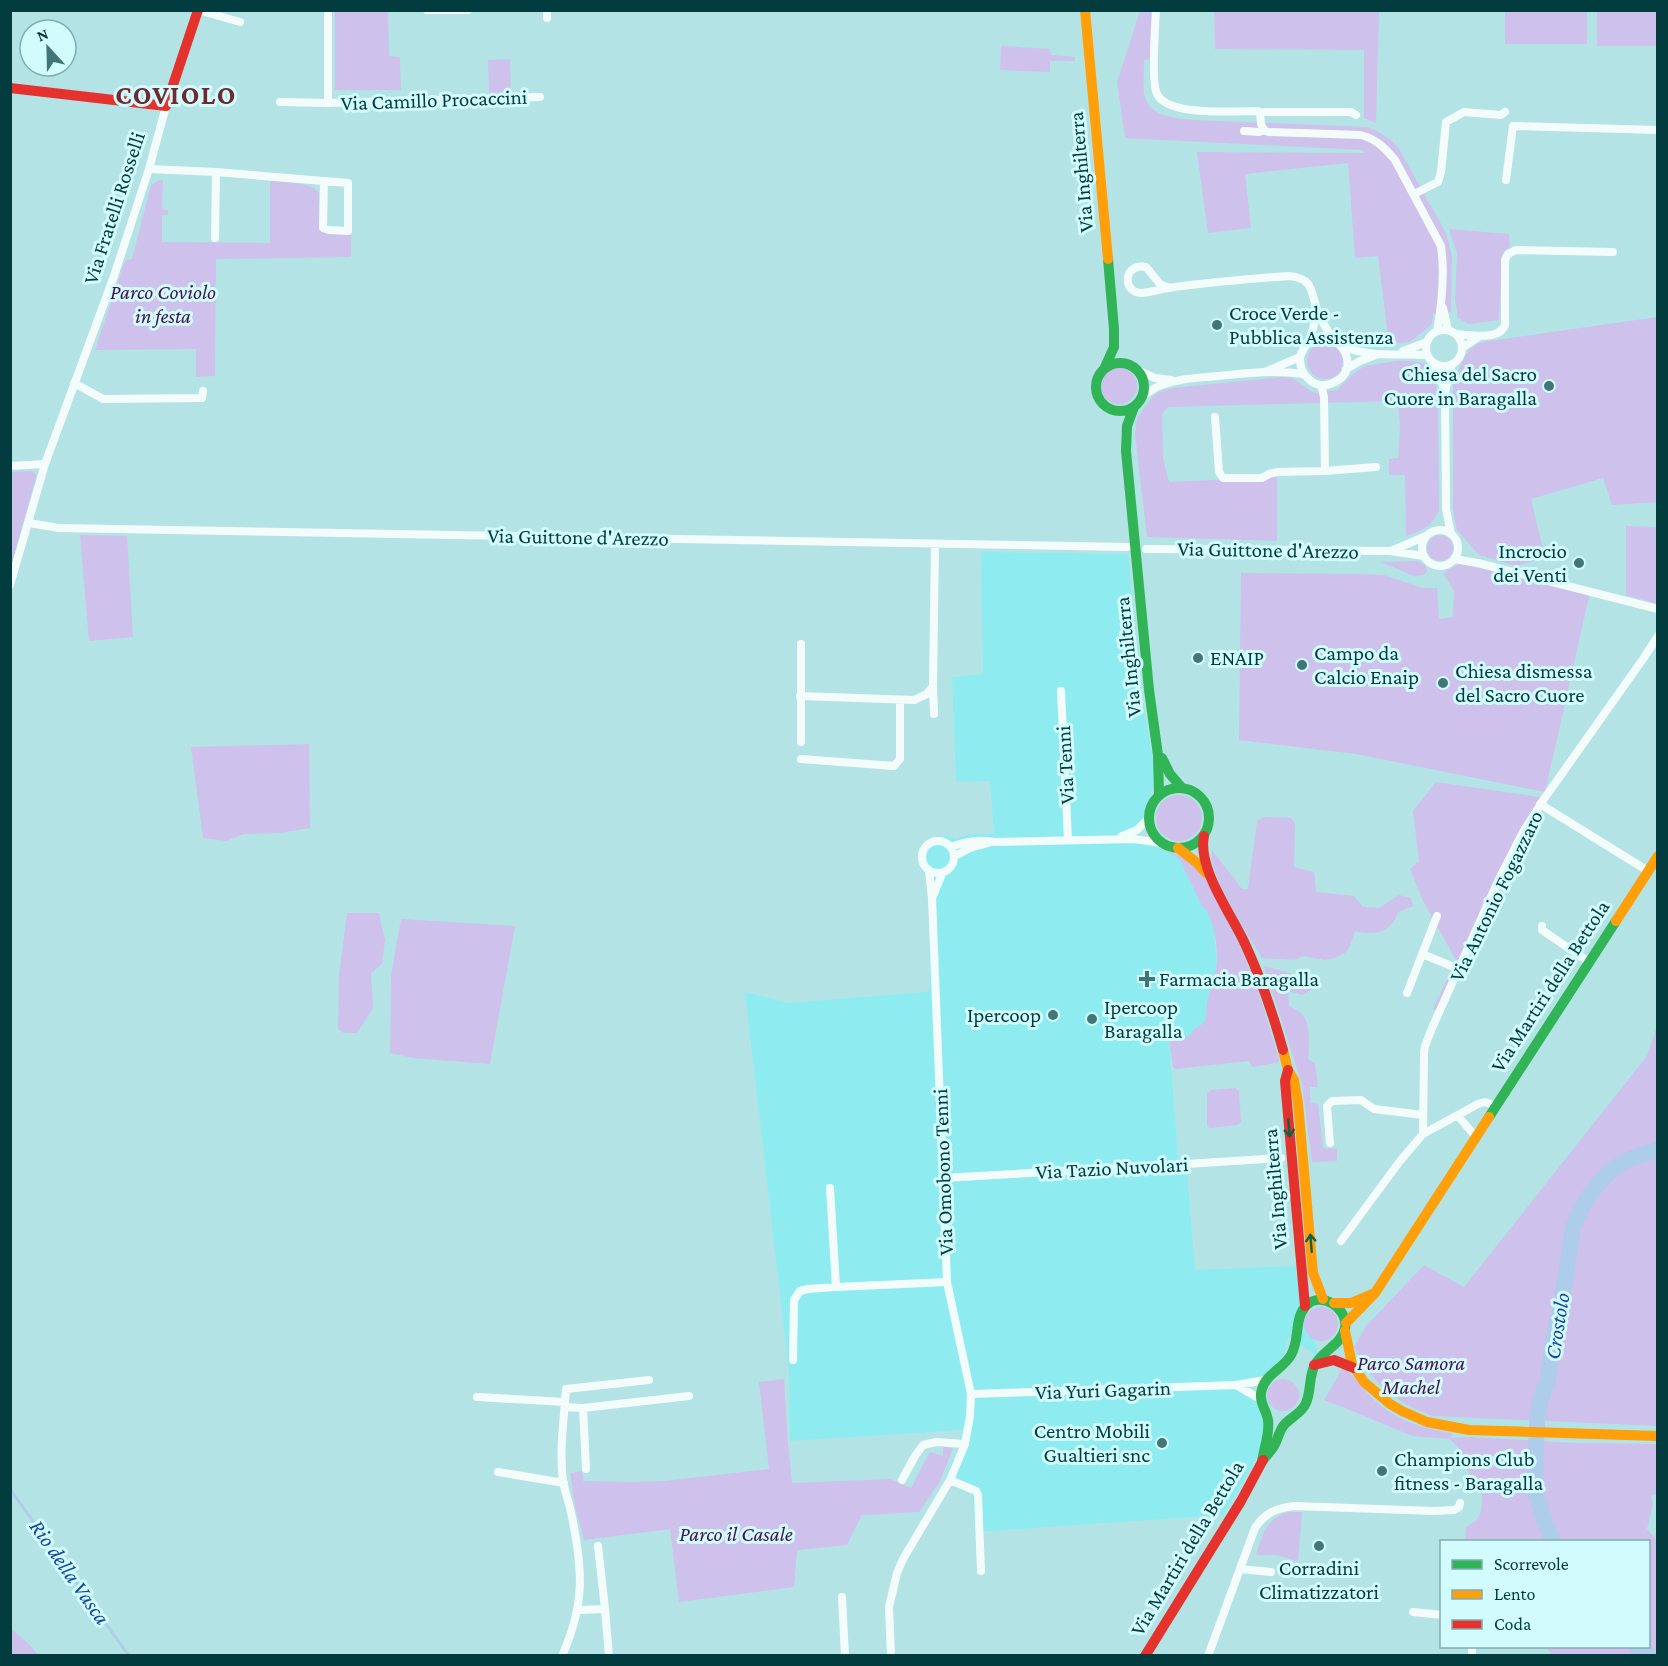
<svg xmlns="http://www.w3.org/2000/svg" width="1668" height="1666" viewBox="0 0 1668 1666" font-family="'Crimson Pro',serif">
<rect width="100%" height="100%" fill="#b4e3e6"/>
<path fill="#8eecf1" d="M981 552 1128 554 1143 703 1156 778 1143 820 1135 829 1147 842 1177 857 1180 860 1202 906 1207 910 1213 925 1217 961 1215 975 1210 989 1205 1022 1193 1030V1034L1186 1037 1183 1034 1172 1036 1169 1040 1179 1170 1187 1171 1195 1270 1295 1266 1319 1358 1289 1336 1281 1363 1266 1375 1227 1383 1249 1394 1259 1405 1264 1421 1261 1450 1223 1515 975 1532 972 1495 944 1482 960 1443 962 1430 790 1441 789 1372 745 992 789 1003 926 992 930 989 929 902 926 877 920 867V849L927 841 934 837 946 836 957 839 969 834H994L990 781 956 782 952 677 983 674Z"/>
<path fill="#cec1ec" d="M1364 10 1379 12 1376 123 1364 118V50L1215 49 1214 11Z
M335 11H388L389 56 400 57 401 90H335Z
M1140 11H1156L1155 59 1144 60C1144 71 1143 82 1144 93 1147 116 1176 119 1194 120L1367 127 1377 131 1391 140 1398 147 1446 233 1452 256 1451 312 1433 314 1432 324 1410 342 1389 344 1378 256 1355 258 1348 163 1245 174 1251 228 1208 233 1197 152 1364 153 1363 150 1125 138 1117 82Z
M1505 11H1587V44H1505Z
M1597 11H1657V46H1597Z
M1001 46 1050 49 1051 55 1075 57V61H1050V72L1000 70Z
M510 59 511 95H489L488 60Z
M159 180H163L162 209 168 210V215H162V242L270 243V181C284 183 310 181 319 193V230L328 234H351V257L216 259 215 376 196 377V349L95 350 125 260 132 259 151 185Z
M1449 229 1509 234 1510 247 1505 250 1502 255 1499 320 1469 324 1458 318 1455 300 1457 253Z
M1657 317V502L1612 505 1603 478 1531 499 1545 558 1516 566 1479 555 1457 530 1453 511V385C1459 369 1465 347 1482 342Z
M1307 361a18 18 0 1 1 36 0a18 18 0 1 1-36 0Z
M1396 361H1413L1422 363 1430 370 1438 392 1439 511C1430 528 1423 530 1406 536L1405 475H1389V459L1398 458 1400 427 1398 401 1168 407 1162 414 1163 458 1169 482 1261 478 1277 472V541L1147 537 1135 434 1137 418 1153 396 1162 391 1173 388 1283 377 1292 378 1311 391 1317 393 1337 390 1354 373 1365 366Z
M1101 386a18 18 0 1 1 36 0a18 18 0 1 1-36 0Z
M32 471 36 474V477L11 566V472Z
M1626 526 1657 527V604L1626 595Z
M1427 548a13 13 0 1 1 26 0a13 13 0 1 1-26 0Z
M80 535 127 536 133 637 89 641Z
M1417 561 1425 565 1427 571 1424 575 1414 576 1381 562Z
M1459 564 1590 592 1545 792 1356 754 1239 740 1241 573 1359 574 1384 575 1423 588H1437L1439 619 1453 617 1454 591 1443 573Z
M309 744 310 828 279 833 244 834 226 841 203 838 191 747Z
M1436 782 1540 797 1544 799 1530 819 1439 1012 1433 1009 1456 960 1423 901 1410 869 1419 861 1413 811Z
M1156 818a23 23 0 1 1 46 0a23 23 0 1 1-46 0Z
M1264 817 1291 818 1295 823 1294 867 1314 872 1316 892 1354 896 1363 907 1379 908 1399 895 1411 898 1413 906 1398 912C1392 933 1374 936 1355 931L1350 946 1346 952 1335 958 1325 960 1302 956 1295 960 1262 958C1249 935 1207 874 1212 850L1242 889H1248L1257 821Z
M1160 849 1183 857 1202 872 1239 944 1258 990 1279 1060 1277 1063 1252 1067 1249 1061 1175 1069 1173 1067 1169 1039 1172 1036 1183 1034 1186 1037 1192 1034V1031L1205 1022C1206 1011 1207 1000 1210 989 1212 980 1216 972 1217 962 1218 947 1214 916 1202 906L1180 860 1177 857Z
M347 913H379L385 940 382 964 371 973 373 1008 357 1033H344L338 1029 339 976Z
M401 919 515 926 490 1064 413 1058 390 1053 391 976Z
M1264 966 1303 977 1313 984V989L1302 995 1288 991 1289 1006C1293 1008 1299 1011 1302 1014 1311 1023 1309 1047 1308 1059L1315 1063 1318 1087H1310V1103L1318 1104 1323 1148 1337 1149V1161L1312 1162 1302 1084Z
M1657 1026V1426L1433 1416C1393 1401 1373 1385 1354 1347L1366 1326 1424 1265 1464 1287 1647 1056Z
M1236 1088 1239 1091 1241 1122 1238 1125 1210 1128 1207 1126V1093L1211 1090Z
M1304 1324a17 17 0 1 1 34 0a17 17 0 1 1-34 0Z
M1343 1367C1354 1375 1362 1388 1372 1398 1395 1420 1422 1429 1453 1433L1451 1438 1470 1437 1575 1443 1657 1444V1494L1651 1495 1653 1505 1647 1529 1657 1540V1655H1552L1546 1647 1648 1646V1542L1465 1541 1466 1527 1478 1519 1481 1510 1482 1495 1466 1468 1462 1452 1450 1439 1412 1436 1345 1408 1324 1400Z
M1267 1395a16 16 0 1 1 32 0a16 16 0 1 1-32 0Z
M784 1379 788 1443 792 1483 890 1479 911 1488 930 1452 943 1456V1446L953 1449 939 1483 919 1512 862 1515 847 1545 797 1550 794 1587 679 1602 670 1529 584 1540 575 1506 570 1473 582 1471 583 1481 632 1482 664 1481 769 1469 759 1382Z
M1288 1512H1302L1298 1562 1277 1555H1256C1263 1534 1265 1520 1288 1512Z
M10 1628 28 1643 38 1655H11Z"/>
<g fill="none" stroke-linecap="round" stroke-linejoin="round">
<path stroke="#aecdea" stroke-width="3" d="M10 1489 129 1656"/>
<path stroke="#aecdea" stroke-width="16" d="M1553 1542 1542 1514 1536 1494 1535 1473 1537 1419 1540 1402 1548 1379 1552 1344 1561 1306 1573 1228C1582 1202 1601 1174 1626 1161 1635 1156 1647 1153 1658 1150
M1637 1646 1649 1656"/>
<path stroke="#f4fbfb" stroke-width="8" d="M198 10 240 22
M328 10V103
M427 10H468
M547 10V18
M1156 10C1155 27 1151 82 1157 94 1168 117 1235 111 1258 111L1260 113
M280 102 328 103 540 97
M1264 130 1261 124 1260 113 1264 112H1351L1356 115
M1244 131 1259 132 1264 130 1268 132 1361 135C1376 139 1385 148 1395 160L1441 246C1445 274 1442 303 1437 331
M149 169 216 172 348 183V231L329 230 323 228 324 181
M1506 180 1513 126 1658 130
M1414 194 1438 182 1441 172 1446 122 1464 112 1501 115 1505 112
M215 238 216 172
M1169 288 1160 284 1146 267C1123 263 1122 292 1141 293 1150 293 1159 289 1168 288 1208 282 1249 279 1289 276 1313 278 1311 291 1317 310 1320 320 1328 331 1334 340
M1443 308 1448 330
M1426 348a18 18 0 1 1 36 0a18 18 0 1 1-36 0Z
M1456 334C1470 335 1499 341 1505 325V260L1508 254 1516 250 1613 252
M1308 343 1313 329 1317 310
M1342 346C1371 358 1397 353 1427 355
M1462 348 1480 336
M1403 351 1427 342
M1433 362 1445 390
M1346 369 1360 361 1376 355
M1137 370 1155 378 1171 380
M1267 371 1300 357C1318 306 1374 365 1333 383 1315 391 1299 375 1300 357
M74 383 103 399 202 398 203 391
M1321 385 1324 397 1325 471 1376 467
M1142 397C1149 392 1155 387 1162 385 1180 378 1199 378 1218 376 1247 373 1275 370 1303 374
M1215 417 1219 472 1223 478H1262L1269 474 1277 472 1325 471
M10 466 45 464
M29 523 59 528 1127 547
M1422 548a18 18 0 1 1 36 0a18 18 0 1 1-36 0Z
M1451 534 1446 509 1445 392 1452 364
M1146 549 1390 551 1424 556
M1391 551 1426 536
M1454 559 1478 563 1658 609
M10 585 45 464 114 276 149 169 166 106
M933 686 934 714
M1061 691 1068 840
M800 696 914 700 927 694 933 686 935 544
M801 742V644
M801 759 894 766 900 759V700
M1540 804 1648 871
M1122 836 1137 830 1149 818
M922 857a16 16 0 1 1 32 0a16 16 0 1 1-32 0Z
M951 847C967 841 979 840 995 842L1134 839 1162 843
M955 856 970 848 988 843
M933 896 942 874
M1542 926V930L1589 962
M1422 954 1459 969
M1407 993 1437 916
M1458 1116 1476 1137
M1423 1134 1424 1053 1425 1046 1432 1028 1499 879 1523 832 1544 799 1643 659 1658 636
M1330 1143 1327 1106 1332 1101 1361 1100 1374 1109 1423 1115
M943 1178 1171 1165 1281 1158
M830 1188 836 1287
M1341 1241 1400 1161 1423 1134 1478 1104 1485 1102 1496 1106
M793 1360 794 1300 800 1291 808 1289 836 1287 947 1282
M1236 1385 1260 1399
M971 1394 1236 1385 1266 1380
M477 1397 565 1402
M565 1407 583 1408 689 1396
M583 1408 586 1469
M498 1472 564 1483
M902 1480 915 1456 923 1445 936 1442 965 1444
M950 1480 976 1491 978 1495 981 1571
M1240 1569 1271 1572
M842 1597 845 1656
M605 1609 609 1656
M578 1610 605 1609 598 1546
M1413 1612 1442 1615
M562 1656C585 1604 583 1571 572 1517 570 1505 565 1493 563 1481 559 1451 564 1419 566 1389L649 1380
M891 1656 889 1607 897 1573 903 1559 950 1480 965 1444 970 1416 971 1394 947 1282 932 898 929 871
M1208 1656 1255 1528C1265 1513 1276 1508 1294 1506L1434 1511 1454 1510 1459 1507 1460 1503
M1472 1656V1646"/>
<path stroke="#30b455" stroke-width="10" d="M1096 387a24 24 0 1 1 48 0a24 24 0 1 1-48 0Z
M1105 367 1114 347V329L1108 259
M1134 407 1127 426 1126 451 1149 690 1158 755 1159 795
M1162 758 1170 774 1182 788
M1149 818a30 30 0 1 1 60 0a30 30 0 1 1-60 0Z
M1489 1117 1616 921
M1262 1461C1264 1448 1270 1433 1268 1420 1266 1409 1258 1401 1262 1389 1266 1374 1284 1368 1291 1355 1300 1340 1294 1320 1305 1307 1319 1289 1349 1308 1345 1328 1342 1344 1324 1350 1316 1363 1308 1375 1312 1389 1306 1403 1302 1413 1291 1417 1284 1425 1279 1431 1278 1439 1274 1446 1271 1451 1266 1456 1263 1460"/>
<path stroke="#ff9f0a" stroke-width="10" d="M1085 10 1108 259
M1178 848 1196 862 1206 873
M1616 921 1658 856
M1283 1050 1288 1070 1294 1080 1298 1103 1313 1273 1323 1299
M1334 1303H1351L1372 1294
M1346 1323 1375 1293 1489 1117
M1345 1331 1352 1364 1364 1382 1390 1404 1402 1411 1427 1422 1469 1430 1658 1436"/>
<path stroke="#e5322d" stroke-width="10" d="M10 88 166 106 198 10
M1204 836C1197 869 1233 916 1246 946 1261 979 1273 1014 1283 1050
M1288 1070 1285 1081 1305 1306
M1314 1365 1334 1360 1354 1368
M1145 1656 1241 1501 1263 1460"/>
</g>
<defs><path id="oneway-shaft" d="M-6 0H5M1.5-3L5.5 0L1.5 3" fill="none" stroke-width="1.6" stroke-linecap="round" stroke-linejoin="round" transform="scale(1.5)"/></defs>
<g stroke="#116046">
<use href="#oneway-shaft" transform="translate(1289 1128) rotate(85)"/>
<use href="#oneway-shaft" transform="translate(1311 1243) rotate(-95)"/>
</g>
<g fill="#417679" stroke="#d2fbfd" stroke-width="2">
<circle cx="1217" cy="325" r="6"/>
<circle cx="1549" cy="386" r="6"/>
<circle cx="1579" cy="563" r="6"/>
<circle cx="1198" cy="658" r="6"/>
<circle cx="1302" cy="665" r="6"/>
<circle cx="1443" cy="683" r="6"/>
<path d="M1144 970h6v6h6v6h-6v6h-6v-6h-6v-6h6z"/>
<circle cx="1053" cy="1015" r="6"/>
<circle cx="1092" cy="1019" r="6"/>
<circle cx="1162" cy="1443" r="6"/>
<circle cx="1382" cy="1471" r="6"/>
<circle cx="1319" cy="1546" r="6"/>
</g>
<g text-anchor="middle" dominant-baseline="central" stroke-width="6" stroke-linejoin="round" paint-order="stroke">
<g font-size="21" fill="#033c3f" stroke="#d2fbfd">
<text transform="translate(434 100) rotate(-2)">Via Camillo Procaccini</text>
<text transform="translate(1081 172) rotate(-95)">Via Inghilterra</text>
<text transform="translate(114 208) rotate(-72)">Via Fratelli Rosselli</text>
<text transform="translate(578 537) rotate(1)">Via Guittone d'Arezzo</text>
<text transform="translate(1268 550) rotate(1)">Via Guittone d'Arezzo</text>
<text transform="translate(1128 657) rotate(-96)">Via Inghilterra</text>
<text transform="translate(1065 765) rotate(-93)">Via Tenni</text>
<text transform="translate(1496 896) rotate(-64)">Via Antonio Fogazzaro</text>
<text transform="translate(1550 986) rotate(-57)">Via Martiri della Bettola</text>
<text transform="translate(1112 1168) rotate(-3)">Via Tazio Nuvolari</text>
<text transform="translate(943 1172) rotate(-92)">Via Omobono Tenni</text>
<text transform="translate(1275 1189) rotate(-95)">Via Inghilterra</text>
<text transform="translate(1103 1390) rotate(-2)">Via Yuri Gagarin</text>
<text transform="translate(1187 1548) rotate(-59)">Via Martiri della Bettola</text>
</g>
<g font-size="21" font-style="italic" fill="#43114d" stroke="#d2fbfd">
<text x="163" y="292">Parco Coviolo<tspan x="163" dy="24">in festa</tspan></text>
<text x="1411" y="1363">Parco Samora<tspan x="1411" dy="24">Machel</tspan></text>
<text x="736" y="1534">Parco il Casale</text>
</g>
<g font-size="21" fill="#033c3f" stroke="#d2fbfd" text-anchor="start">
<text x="1229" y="313">Croce Verde -<tspan x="1229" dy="24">Pubblica Assistenza</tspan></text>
<text x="1537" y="374" text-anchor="end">Chiesa del Sacro<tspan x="1537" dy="24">Cuore in Baragalla</tspan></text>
<text x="1567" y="551" text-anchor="end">Incrocio<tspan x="1567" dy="24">dei Venti</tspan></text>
<text x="1314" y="653">Campo da<tspan x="1314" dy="24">Calcio Enaip</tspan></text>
<text x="1210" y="658">ENAIP</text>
<text x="1455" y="671">Chiesa dismessa<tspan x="1455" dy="24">del Sacro Cuore</tspan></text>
<text x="1159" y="979">Farmacia Baragalla</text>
<text x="1104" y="1007">Ipercoop<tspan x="1104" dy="24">Baragalla</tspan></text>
<text x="1041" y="1015" text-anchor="end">Ipercoop</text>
<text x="1150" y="1431" text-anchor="end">Centro Mobili<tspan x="1150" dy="24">Gualtieri snc</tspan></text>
<text x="1394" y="1459">Champions Club<tspan x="1394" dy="24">fitness - Baragalla</tspan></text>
<text x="1319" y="1568" text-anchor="middle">Corradini<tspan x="1319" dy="24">Climatizzatori</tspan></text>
</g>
<g font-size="22" font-style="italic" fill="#14479d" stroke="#d2fbfd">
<text transform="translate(1557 1326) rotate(-81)">Crostolo</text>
<text transform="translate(70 1572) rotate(55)">Rio della Vasca</text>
</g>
<g font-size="27" font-weight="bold" letter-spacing="1.5" fill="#702a2d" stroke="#d2fbfd">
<text x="176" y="95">COVIOLO</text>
</g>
</g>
<rect width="1668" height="1666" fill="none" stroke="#033c3f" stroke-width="24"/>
<rect x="1440" y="1540" width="210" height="108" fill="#d2fbfd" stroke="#7fafb1" stroke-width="1.5"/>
<rect x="1452" y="1560" width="30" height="9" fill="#30b455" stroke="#7fafb1" stroke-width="1.5"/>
<text x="1494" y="1570" font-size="18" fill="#033c3f">Scorrevole</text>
<rect x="1452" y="1590" width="30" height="9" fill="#ff9f0a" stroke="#7fafb1" stroke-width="1.5"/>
<text x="1494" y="1600" font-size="18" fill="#033c3f">Lento</text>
<rect x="1452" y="1620" width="30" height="9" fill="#e5322d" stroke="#7fafb1" stroke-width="1.5"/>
<text x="1494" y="1630" font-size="18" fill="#033c3f">Coda</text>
<g transform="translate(48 48) rotate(338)"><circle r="28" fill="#d2fbfd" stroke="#7fafb1" stroke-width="1.5"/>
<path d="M0-4.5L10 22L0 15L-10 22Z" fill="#417679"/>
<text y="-9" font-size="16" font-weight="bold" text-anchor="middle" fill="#033c3f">N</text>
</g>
</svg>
